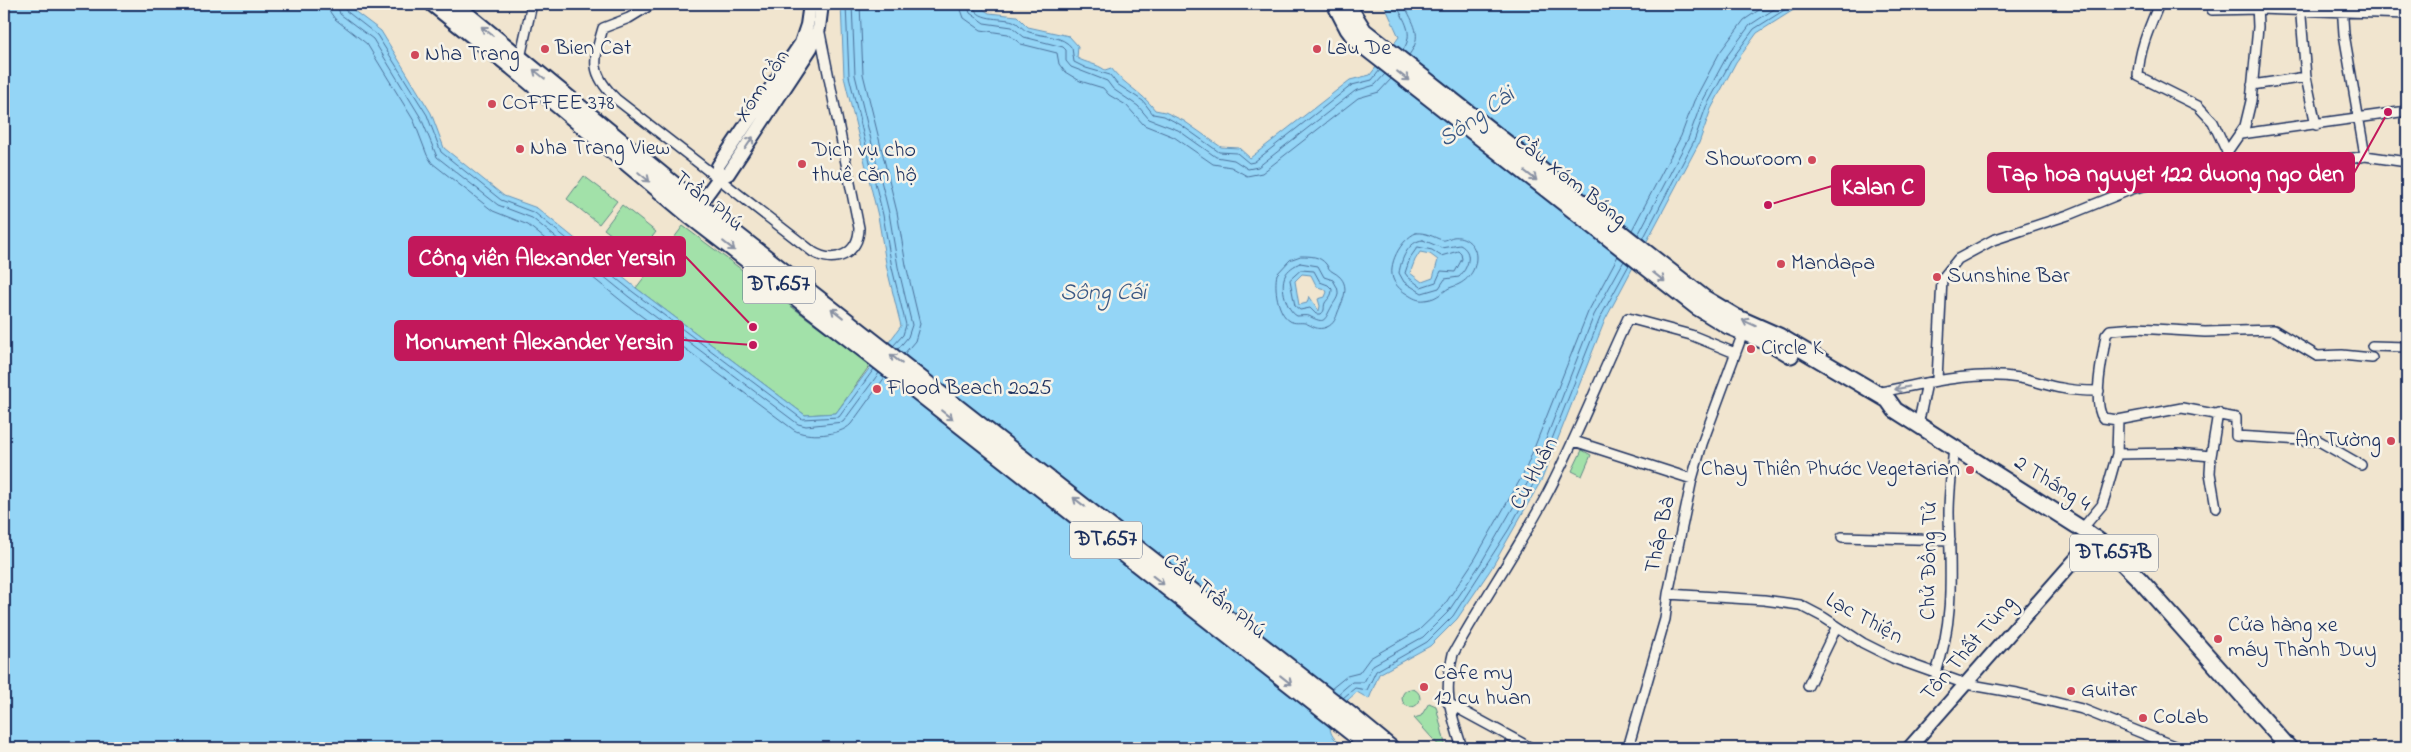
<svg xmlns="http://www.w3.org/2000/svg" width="2411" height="752" viewBox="0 0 2411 752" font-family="'Indie Flower',sans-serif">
<rect width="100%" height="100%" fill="#f1e5cf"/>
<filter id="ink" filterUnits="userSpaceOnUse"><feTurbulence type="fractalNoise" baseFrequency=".02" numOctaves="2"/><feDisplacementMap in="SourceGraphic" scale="10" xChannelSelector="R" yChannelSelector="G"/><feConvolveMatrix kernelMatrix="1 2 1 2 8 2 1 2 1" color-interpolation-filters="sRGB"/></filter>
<g filter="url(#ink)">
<path fill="#a2e1a9" stroke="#5e8884" d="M584 176 617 201 599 224 567 199Z
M622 205 656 232 638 255 604 229Z
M683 226 870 365 836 413 805 415 636 288Z
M1582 450 1591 455 1582 476 1572 471Z
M1402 698a9 9 0 1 1 18 0a9 9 0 1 1-18 0Z
M1429 703 1436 706 1446 748H1441L1414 718 1421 716Z"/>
<path fill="#94d5f6" stroke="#6493b9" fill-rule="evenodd" d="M4 4H345L381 31 431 113 444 148 504 196 537 208 636 288 805 415 836 413 901 326 887 269 878 216 844 77 841 4H975L989 13 1017 16 1028 27 1069 36 1078 46 1077 58C1086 63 1097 64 1105 70L1111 68C1124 85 1142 92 1155 110L1165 112 1184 121 1221 147 1239 148 1250 158 1350 80 1370 75 1399 37 1384 4H1803L1757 33 1736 62 1711 109 1699 143 1605 320 1542 479 1491 569 1457 619 1430 646 1379 674 1369 699 1357 692C1337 709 1313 731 1348 748H4ZM1420 252 1430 254 1438 260 1433 278 1422 282 1410 273 1415 260ZM1302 274 1311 275 1317 287 1325 289 1327 292 1325 297 1318 299 1320 306 1319 311 1309 296 1307 303 1299 305 1295 281Z"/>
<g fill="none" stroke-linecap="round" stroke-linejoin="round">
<path stroke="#4b719b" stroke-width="1" d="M329 4 330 12 335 19 367 44 414 121 427 155 432 163 493 211 528 225 624 303 794 430C807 438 840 436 851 424L885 377
M337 4 340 14 373 39 421 118 437 157 498 205 532 218 629 297 798 424 806 426 843 422 879 373
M343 4 345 10 377 35 427 115 441 152 501 200 535 213 633 292 802 419 839 417 874 369
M846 4 849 76 883 215 892 268 906 325 903 335 893 346
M852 4 855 75 889 213 898 267 912 325 908 337 898 349
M860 4 863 74 897 212 906 265 920 324 915 341 904 354
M959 4 964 18 981 30 1008 34 1021 44 1057 53 1059 64 1065 72 1080 81 1103 88 1109 95 1126 105 1144 125 1174 137 1213 164 1231 167 1247 176 1262 173 1358 98 1379 92 1391 79
M967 4 970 13 984 23 1012 27 1024 37 1063 47 1066 50V61L1071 67 1107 81 1113 89 1138 106 1149 119 1178 130 1216 157 1234 160 1248 169 1258 167 1355 91 1375 85 1385 74
M973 4C975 22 1001 17 1013 21 1019 23 1022 30 1029 32 1043 37 1063 35 1072 48L1074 62 1086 68 1110 75 1117 84 1143 101 1153 114 1164 116 1181 125 1219 152 1237 153 1249 163 1254 162 1352 85 1372 80 1380 70
M1396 4C1404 21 1415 33 1403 50
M1404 4C1413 24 1424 35 1409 55
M1632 230 1681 136 1694 101 1720 52 1744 20 1768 4
M1416 233C1426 232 1433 237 1442 240 1445 241 1449 238 1453 237 1465 235 1476 245 1476 257 1476 273 1465 283 1452 287 1444 289 1439 299 1425 300 1418 301 1413 298 1407 294 1402 291 1397 287 1394 281 1386 266 1401 239 1416 233Z
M1638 235 1688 139 1701 104 1727 56 1750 25 1782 4
M1643 239 1694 141 1706 107 1732 59 1754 29 1794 4
M1423 240 1442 248 1460 245C1474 252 1468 268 1459 277L1445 279 1439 288 1422 293 1404 282 1399 273C1401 260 1408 241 1423 240Z
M1418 247 1432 250 1441 256 1458 251 1461 254 1462 259 1455 272 1441 271 1436 282 1421 287 1408 277 1405 273 1410 258Z
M1301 256C1310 256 1320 256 1326 264 1329 268 1329 270 1333 272 1352 282 1344 298 1338 312 1336 318 1334 324 1327 327 1317 331 1313 326 1305 323 1300 322 1295 324 1290 321 1277 313 1274 287 1277 274L1290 260Z
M1300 263 1318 266 1324 277 1333 280 1337 287C1340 296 1336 299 1332 306 1324 320 1326 325 1309 316 1306 315 1300 316 1297 316 1286 310 1280 286 1285 276 1287 270 1295 265 1300 263Z
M1301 270 1314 271 1320 282 1328 285 1332 289C1332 297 1328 298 1325 303 1323 308 1326 310 1321 314H1316L1310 308 1300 310 1295 306 1290 280Z
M1331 689 1347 676 1359 673 1370 658 1419 630 1443 607 1475 559 1525 471 1588 312 1618 256
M1338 694 1352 682H1364L1373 665 1423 637 1448 612 1481 563 1532 475 1594 315 1624 261
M1343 698 1355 688 1367 690 1376 671 1427 642 1453 616 1509 529 1537 477 1600 318 1629 265"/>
<g stroke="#1b2f5e" stroke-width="12">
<path id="street" d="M652 4 629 18 603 28C593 62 590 73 616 99L813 252C834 265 859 254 859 228L819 28
M2159 4C2149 28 2139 50 2138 76L2198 106 2213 122 2227 152
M2300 4 2306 77 2316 125
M2342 4 2344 34 2365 156
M2212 10 2258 9 2407 14
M520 58 532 4
M2252 85 2306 77
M2241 134 2407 111
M2224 180 2227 152 2245 126 2251 101 2258 27 2257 4
M2372 346 2407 347
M1937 379 1942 279 1958 259 1993 240 2068 215 2132 189 2152 184 2251 177 2365 156 2407 162
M1876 393C1923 384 1972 370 2020 378 2034 380 2047 386 2061 388 2074 391 2086 391 2099 391
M2118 420 2182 408 2236 418V436L2319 441 2361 465
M1918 425 1927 383
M1574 441 1692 479
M2117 454 2177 453 2211 456 2210 473 2216 508
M2211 456 2218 413
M2082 529 2102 505 2106 493 2117 454 2118 420 2103 418C2092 402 2103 355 2106 335L2110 330 2137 328 2205 332 2274 330 2317 356 2342 355 2372 358
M1842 537 1950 540
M1668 594 1764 600 1800 605 1823 617 1863 643 1893 658 1966 684 2017 693 2082 709 2179 748
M1936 673C1955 617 1950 571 1949 513 1949 491 1952 469 1954 448
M1808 686 1837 626
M1448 703 1531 748
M1462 748C1450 709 1443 695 1453 654 1482 602 1516 552 1544 500 1576 441 1599 379 1628 318L1691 335 1735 353
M1628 748 1665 619 1668 594 1692 479 1702 444 1743 333"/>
</g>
<g stroke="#1b2f5e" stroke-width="16">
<path id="secondary" d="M718 179V166L801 43 807 25 810 4
M699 205 718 179 728 174 811 48 819 28 822 4
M1909 748 2095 537"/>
</g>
<g stroke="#1b2f5e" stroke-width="19">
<path id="primary" d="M433 4 512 67 690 216 868 353 1371 748
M454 4 699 205 1352 716 1391 748
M1335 4 1348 29 1357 41 1697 307 1728 326 1774 345 1791 355
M1347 4 1364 31 1704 298 1736 317 1779 336 1888 400 1895 410 2082 529 2107 547 2140 580 2289 748"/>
</g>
<use href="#street" stroke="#f7f3e8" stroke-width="9"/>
<use href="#secondary" stroke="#f7f3e8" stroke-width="12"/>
<use href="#primary" stroke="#f7f3e8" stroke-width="15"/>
</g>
<defs><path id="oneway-shaft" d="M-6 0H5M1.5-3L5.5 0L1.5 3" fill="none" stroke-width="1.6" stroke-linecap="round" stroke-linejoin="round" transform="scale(1.25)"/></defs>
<g stroke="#8991a3">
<use href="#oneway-shaft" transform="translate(487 31) rotate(-141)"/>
<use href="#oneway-shaft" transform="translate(539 74) rotate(-141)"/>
<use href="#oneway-shaft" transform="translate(1403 76) rotate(38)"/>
<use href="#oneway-shaft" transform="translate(749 143) rotate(-56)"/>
<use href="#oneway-shaft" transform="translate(1531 176) rotate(38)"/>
<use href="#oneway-shaft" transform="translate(644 177) rotate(40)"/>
<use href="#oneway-shaft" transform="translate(729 246) rotate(38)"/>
<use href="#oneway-shaft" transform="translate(1659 277) rotate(38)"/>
<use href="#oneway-shaft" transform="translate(837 313) rotate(-142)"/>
<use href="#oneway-shaft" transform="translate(1749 323) rotate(-155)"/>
<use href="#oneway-shaft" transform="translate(896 359) rotate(-142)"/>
<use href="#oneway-shaft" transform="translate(1902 388) rotate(169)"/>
<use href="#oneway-shaft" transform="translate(947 415) rotate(38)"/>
<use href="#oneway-shaft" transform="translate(1079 502) rotate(-142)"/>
<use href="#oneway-shaft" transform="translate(1158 580) rotate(38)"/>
<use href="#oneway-shaft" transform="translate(1286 680) rotate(38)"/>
</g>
</g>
<g fill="#d1495b" stroke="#f7f3e8" stroke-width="2">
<circle cx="545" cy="49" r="5"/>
<circle cx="1317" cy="49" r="5"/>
<circle cx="415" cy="55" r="5"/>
<circle cx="492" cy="104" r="5"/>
<circle cx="520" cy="149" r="5"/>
<circle cx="1812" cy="160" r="5"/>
<circle cx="802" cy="164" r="5"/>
<circle cx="1781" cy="264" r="5"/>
<circle cx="1937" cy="277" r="5"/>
<circle cx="1751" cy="349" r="5"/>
<circle cx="877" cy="389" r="5"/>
<circle cx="2391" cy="441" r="5"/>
<circle cx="1970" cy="470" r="5"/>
<circle cx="2218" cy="639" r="5"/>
<circle cx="1424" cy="687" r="5"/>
<circle cx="2071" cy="691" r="5"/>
<circle cx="2143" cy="718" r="5"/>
</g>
<g text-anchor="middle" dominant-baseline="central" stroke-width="5" stroke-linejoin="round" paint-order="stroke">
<g fill="#f7f3e8" stroke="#5d6a87" stroke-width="1">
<rect x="743" y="266.5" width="72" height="37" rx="4"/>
<rect x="1070" y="521.5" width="72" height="37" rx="4"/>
<rect x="2070" y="534.5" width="88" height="37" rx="4"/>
</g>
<g font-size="21" font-weight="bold" fill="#1b2f5e">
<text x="779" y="285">ĐT.657</text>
<text x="1106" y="540">ĐT.657</text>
<text x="2114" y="553">ĐT.657B</text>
</g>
<g font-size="22" fill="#1b2f5e" stroke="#f7f3e8" text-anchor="start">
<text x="555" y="49">Bien Cat</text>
<text x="1327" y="49">Lau De</text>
<text x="425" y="55">Nha Trang</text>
<text x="502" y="104">COFFEE 378</text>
<text x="530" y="149">Nha Trang View</text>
<text x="812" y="151">Dịch vụ cho<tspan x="812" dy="25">thuê căn hộ</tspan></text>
<text x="1802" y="160" text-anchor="end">Showroom</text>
<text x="1791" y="264">Mandapa</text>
<text x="1947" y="277">Sunshine Bar</text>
<text x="1761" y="349">Circle K</text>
<text x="887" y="389">Flood Beach 2025</text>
<text x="2381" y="441" text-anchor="end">An Tường</text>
<text x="1960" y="470" text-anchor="end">Chay Thiên Phước Vegetarian</text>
<text x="2228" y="626">Cửa hàng xe<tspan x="2228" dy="25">máy Thanh Duy</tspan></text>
<text x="1434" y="674">Cafe my<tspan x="1434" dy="25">12 cu huan</tspan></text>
<text x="2081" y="691">Guitar</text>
<text x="2153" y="718">CoLab</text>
</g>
<g font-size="22" fill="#1b2f5e" stroke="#f7f3e8">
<text transform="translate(763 86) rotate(-56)">Xóm Cồn</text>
<text transform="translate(1570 181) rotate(38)">Cầu Xóm Bóng</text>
<text transform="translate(708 202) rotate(39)">Trần Phú</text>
<text transform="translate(1535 474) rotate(-62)">Cù Huân</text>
<text transform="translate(2052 484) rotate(32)">2 Tháng 4</text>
<text transform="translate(1661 535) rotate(-78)">Tháp Bà</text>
<text transform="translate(1930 561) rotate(-89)">Chử Đồng Tử</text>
<text transform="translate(1214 597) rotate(38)">Cầu Trần Phú</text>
<text transform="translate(1864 619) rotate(29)">Lạc Thiện</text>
<text transform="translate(1969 649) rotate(-49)">Tôn Thất Tùng</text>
</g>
<g font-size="24" font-style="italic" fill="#395884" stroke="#f7f3e8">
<text transform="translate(1477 118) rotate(-35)">Sông Cái</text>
<text x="1103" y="293">Sông Cái</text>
</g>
</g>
<path fill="none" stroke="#c2185b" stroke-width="2" d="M2388 112L2354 173M1768 205L1832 186M753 327L685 256M753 345L683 340"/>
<g fill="#c2185b" stroke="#f7f3e8" stroke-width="2">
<circle cx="2388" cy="112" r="5"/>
<circle cx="1768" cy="205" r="5"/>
<circle cx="753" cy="327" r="5"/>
<circle cx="753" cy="345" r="5"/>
</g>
<g fill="#c2185b" stroke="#c2185b" stroke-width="2">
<rect x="1988" y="153" width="366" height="39" rx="5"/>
<rect x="1832" y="166" width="92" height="39" rx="5"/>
<rect x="409" y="237" width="276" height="39" rx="5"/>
<rect x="395" y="321" width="288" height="39" rx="5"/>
</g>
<g font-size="24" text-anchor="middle" font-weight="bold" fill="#fff">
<text x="2171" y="181">Tap hoa nguyet 122 duong ngo den</text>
<text x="1878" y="194">Kalan C</text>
<text x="547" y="265">Công viên Alexander Yersin</text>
<text x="539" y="349">Monument Alexander Yersin</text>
</g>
<rect width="2411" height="752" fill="none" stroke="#f7f3e8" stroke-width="20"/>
<rect x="10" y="10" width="2391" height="732" fill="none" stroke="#1b2f5e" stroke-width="2" filter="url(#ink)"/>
</svg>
